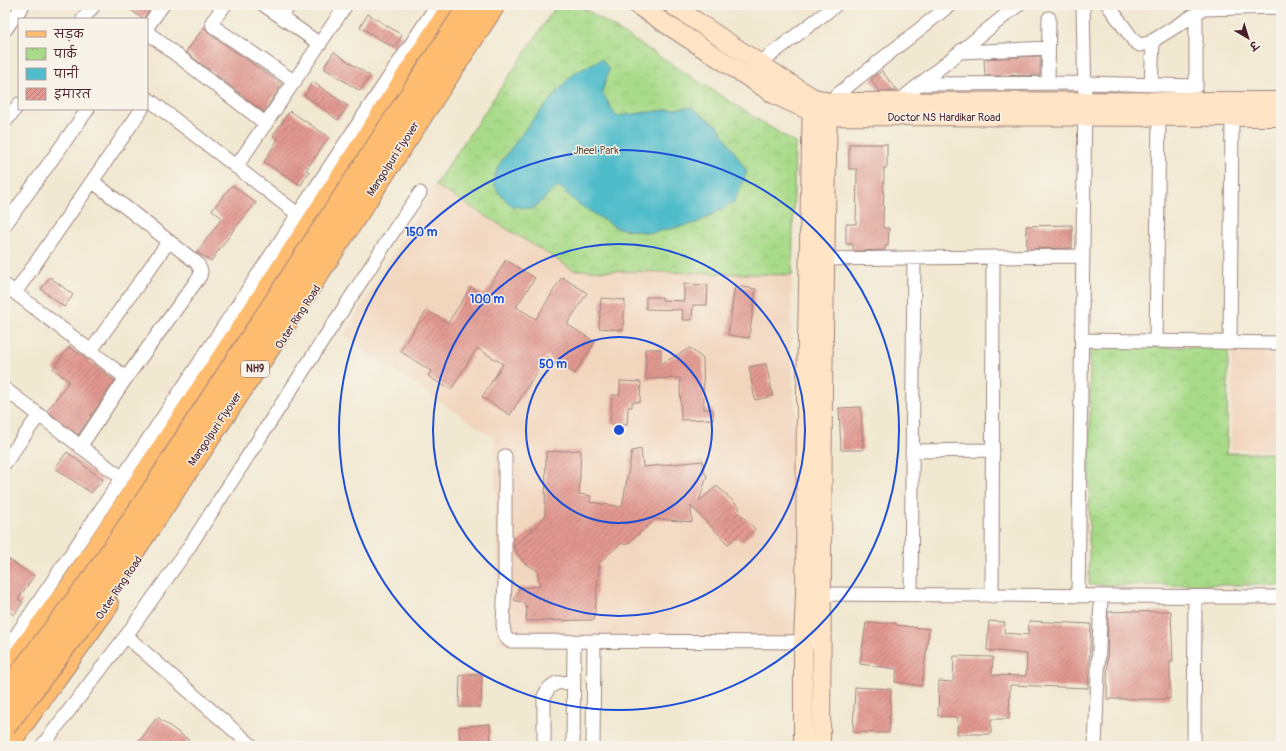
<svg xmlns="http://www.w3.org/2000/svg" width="1286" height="751" viewBox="0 0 1286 751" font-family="Pangolin,'Playpen Sans Deva',sans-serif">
<defs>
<pattern id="park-crowns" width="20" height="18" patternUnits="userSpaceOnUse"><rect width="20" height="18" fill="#a8db89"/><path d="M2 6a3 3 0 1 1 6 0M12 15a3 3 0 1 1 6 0" fill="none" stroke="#92bc76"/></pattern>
<pattern id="building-hatch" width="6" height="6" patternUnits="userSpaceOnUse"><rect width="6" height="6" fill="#e29990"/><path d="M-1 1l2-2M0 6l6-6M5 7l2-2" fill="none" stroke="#b97c76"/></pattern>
</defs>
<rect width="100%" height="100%" fill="#f7f3e8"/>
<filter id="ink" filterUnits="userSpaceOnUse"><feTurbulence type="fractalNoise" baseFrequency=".025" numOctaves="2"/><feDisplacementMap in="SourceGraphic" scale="8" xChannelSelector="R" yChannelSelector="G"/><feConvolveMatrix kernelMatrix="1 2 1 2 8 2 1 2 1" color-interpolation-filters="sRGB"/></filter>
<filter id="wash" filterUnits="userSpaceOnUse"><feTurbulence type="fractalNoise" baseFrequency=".012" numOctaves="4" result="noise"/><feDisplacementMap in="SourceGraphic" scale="16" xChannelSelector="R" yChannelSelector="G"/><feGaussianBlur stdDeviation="0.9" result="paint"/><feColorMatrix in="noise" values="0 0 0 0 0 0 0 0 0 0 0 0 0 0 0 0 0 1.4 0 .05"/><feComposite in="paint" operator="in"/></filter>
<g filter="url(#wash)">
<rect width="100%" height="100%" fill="#f1e8d1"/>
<path fill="#f2d5bd" d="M435 185 574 270 792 275 791 357 797 433 800 638 498 644 495 439 344 336Z
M1232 351H1281V450H1231Z"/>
<path fill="url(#park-crowns)" stroke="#797d5a" d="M557 5H579L795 143 792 275 574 270 435 185Z
M1090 347H1228L1227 453H1281V585H1089Z"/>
<path fill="#50bcca" stroke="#4d6e7a" d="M602 59 609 70 602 92 616 116 691 107 718 126 747 172 734 202 697 223 651 233 617 228 577 203 560 187 553 190 533 209 512 206 498 192 493 182 498 166 530 123 574 73Z"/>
<g id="blocks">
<path fill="url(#building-hatch)" d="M124 5H153L143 19Z
M368 14 402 35 394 48 360 27Z
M204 27 212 36 282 84 264 112 186 52Z
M334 52 370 76 360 91 325 69V65Z
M1040 56V75L985 76 984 59Z
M882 71 897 91H879L871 79Z
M313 82 348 106 338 120 304 95Z
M290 111 329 137 306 170 309 172 301 185 264 162 278 139 273 135Z
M849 144H887V168H884L883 228H889L888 246H885V250L853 251V244H846V224H856L857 169H849Z
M232 185 256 203 235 228 211 261 197 252 222 218 212 210Z
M1072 225V248L1027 249 1026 226Z
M506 260 535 278 516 307 536 319 562 277 587 293 567 324 595 342 575 374 547 356 510 415 482 397 503 364 477 348 451 390 428 376 431 371 400 351 427 310 448 323 471 287 484 295Z
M50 277 73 295 64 307 41 289Z
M684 284 708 285 707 305H693L692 320H682L683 310 646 309V297H662V300L684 301Z
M735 286 756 289 749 338 728 335Z
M601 298 625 300 623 330 599 328Z
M69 347 89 360 115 381 78 435 47 411 69 381 53 369Z
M690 348 703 359 704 409H713V419L681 420 680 378 646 379 645 349H661V364Z
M766 364 773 396 755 400 749 367Z
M620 381 641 382 640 402H632V407H628L627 425 610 424 612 395H620Z
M861 407 863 450H841L839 408Z
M641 449 643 467 703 461 704 472 707 476 699 501 717 486 740 508 737 511 755 529 743 542 737 537 728 544 691 506 692 522 656 519 626 545 621 543 598 564 600 567 599 569 594 620 526 621 527 609 524 603 514 600 519 588 540 586 537 570 524 563 513 547 545 517 546 452 581 450 579 494 591 496 590 502 622 507 632 451Z
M67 452 103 480 91 493 55 468Z
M5 557 34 576 18 599 23 602 14 615 5 609Z
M1136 611V612L1171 611 1173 662H1170V699H1107L1108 612Z
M989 621 1005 622 1004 633 1028 635 1029 621 1091 624 1088 688 1010 685 1009 719H991V734H957L958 717 938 716 939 681 953 682 954 656 993 657 992 675 1026 676 1027 654 987 650Z
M866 623H896V625L929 629 922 686 895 682 897 669 860 664Z
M460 675H482L481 707H459Z
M855 687 891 689 889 733 853 732Z
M157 717 189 740 184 746H136Z
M490 724 491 746H460L459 727Z"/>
</g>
</g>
<g filter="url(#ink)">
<use href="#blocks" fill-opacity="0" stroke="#9e847e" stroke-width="1"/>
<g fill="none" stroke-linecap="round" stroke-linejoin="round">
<g stroke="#9e847e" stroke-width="15">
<path id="street" d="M225 5 212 22 213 26 217 29 295 82
M264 5 320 44
M1108 5 1134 41 1140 45 1149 43 1196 14 1207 5
M1202 9 1281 7
M281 17 289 5
M83 19 94 5
M147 27 163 5
M5 30 23 5
M147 32 266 124
M960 52 1048 48
M760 63 836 5
M1048 83 1049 18
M921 84 1085 83 1196 86V14
M1151 85 1153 40
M147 98 304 219
M899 101 1018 5
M828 102 950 5
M5 122 19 104
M236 167 346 5
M5 225 88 109
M817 259 1083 256
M5 285 126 378
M15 293 142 109
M1082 340 1281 343
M1156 341 1159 117
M1230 342 1232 117
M90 352 169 241
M5 389 122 478
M80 447 126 378 200 276 201 271 197 263 92 181
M912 451 993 450
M505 456V581L503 624C504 631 503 637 510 641L812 642
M5 463 39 415
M813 594 1281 597
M911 595 914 258
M992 596 993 257
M1078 596 1085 101 1083 5
M126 636 252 746
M5 652 180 392 437 5
M42 746 126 636 187 550 397 226 420 193
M544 746V696L549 688 556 683 574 682
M573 746 574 641
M593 746 594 641
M1095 746 1101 597
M1194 746 1195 597"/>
</g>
<g stroke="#9e847e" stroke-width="20">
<path id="secondary" d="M637 5 775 95 812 112 827 116 1281 117
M672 5 786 81 812 97 828 102 1281 101
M803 746V642L805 594 806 386 812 97
M821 746 823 390 828 102"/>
</g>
<g stroke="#9e847e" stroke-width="23">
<path id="primary" d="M5 674 71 586 311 224 453 5
M7 746 108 605"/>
</g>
<use href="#street" stroke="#fff" stroke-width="13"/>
<use href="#secondary" stroke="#ffe4c6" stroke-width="18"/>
<use href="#primary" stroke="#febc70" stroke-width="21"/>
<g stroke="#9e847e" stroke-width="24" stroke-linecap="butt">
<path id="highway-bridge" d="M5 694 95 576 154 489 191 430 470 5
M5 726 110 586 274 340 494 5"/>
</g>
<use href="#highway-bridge" stroke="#febc70" stroke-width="22"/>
</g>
</g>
<g fill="none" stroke="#1d4ed8" stroke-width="2">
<circle cx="619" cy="430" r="93"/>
<circle cx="619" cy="430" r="186"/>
<circle cx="619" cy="430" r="280"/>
</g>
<g text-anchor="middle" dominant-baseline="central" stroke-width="3" stroke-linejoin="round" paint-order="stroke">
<rect fill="#f7f3e8" stroke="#7e5f64" stroke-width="1" x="241" y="361" width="28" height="16" rx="3"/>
<g font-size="10" font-weight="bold" fill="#4a1f2b">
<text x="255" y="369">NH9</text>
</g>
<g font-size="11" fill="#4a1f2b" stroke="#f7f3e8">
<text x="944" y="117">Doctor NS Hardikar Road</text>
<text transform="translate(393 159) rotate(-57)">Mangolpuri Flyover</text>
<text transform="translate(298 317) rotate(-57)">Outer Ring Road</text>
<text transform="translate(215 429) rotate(-56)">Mangolpuri Flyover</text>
<text transform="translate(119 588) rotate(-56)">Outer Ring Road</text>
</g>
<g font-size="11" fill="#624e42" stroke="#f7f3e8">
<text x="596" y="150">Jheel Park</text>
</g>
</g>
<circle cx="619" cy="430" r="6" fill="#1d4ed8" stroke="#f7f3e8" stroke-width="2"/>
<g font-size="12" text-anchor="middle" font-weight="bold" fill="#1d4ed8" stroke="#f7f3e8" stroke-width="3" stroke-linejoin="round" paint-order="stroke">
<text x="421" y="236">150 m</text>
<text x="487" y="303">100 m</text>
<text x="553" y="368">50 m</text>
</g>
<rect width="1286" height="751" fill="none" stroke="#f7f3e8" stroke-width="20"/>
<rect x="18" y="18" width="130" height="92" fill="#f7f3e8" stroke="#b29e9c"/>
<rect x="26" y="31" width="20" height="6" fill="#febc70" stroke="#b29e9c"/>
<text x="54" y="38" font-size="12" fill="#4a1f2b">सड़क</text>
<rect x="26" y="48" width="20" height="12" fill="url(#park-crowns)" stroke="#b29e9c"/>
<text x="54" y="58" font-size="12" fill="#4a1f2b">पार्क</text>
<rect x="26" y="68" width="20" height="12" fill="#50bcca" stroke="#b29e9c"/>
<text x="54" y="78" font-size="12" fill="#4a1f2b">पानी</text>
<rect x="26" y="88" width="20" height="12" fill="url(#building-hatch)" stroke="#b29e9c"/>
<text x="54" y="98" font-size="12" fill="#4a1f2b">इमारत</text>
<g transform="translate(1248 38) rotate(142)" stroke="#f7f3e8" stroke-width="3" paint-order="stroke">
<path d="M0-3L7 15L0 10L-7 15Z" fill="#4a1f2b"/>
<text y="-6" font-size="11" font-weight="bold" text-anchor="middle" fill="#4a1f2b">उ</text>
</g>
</svg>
